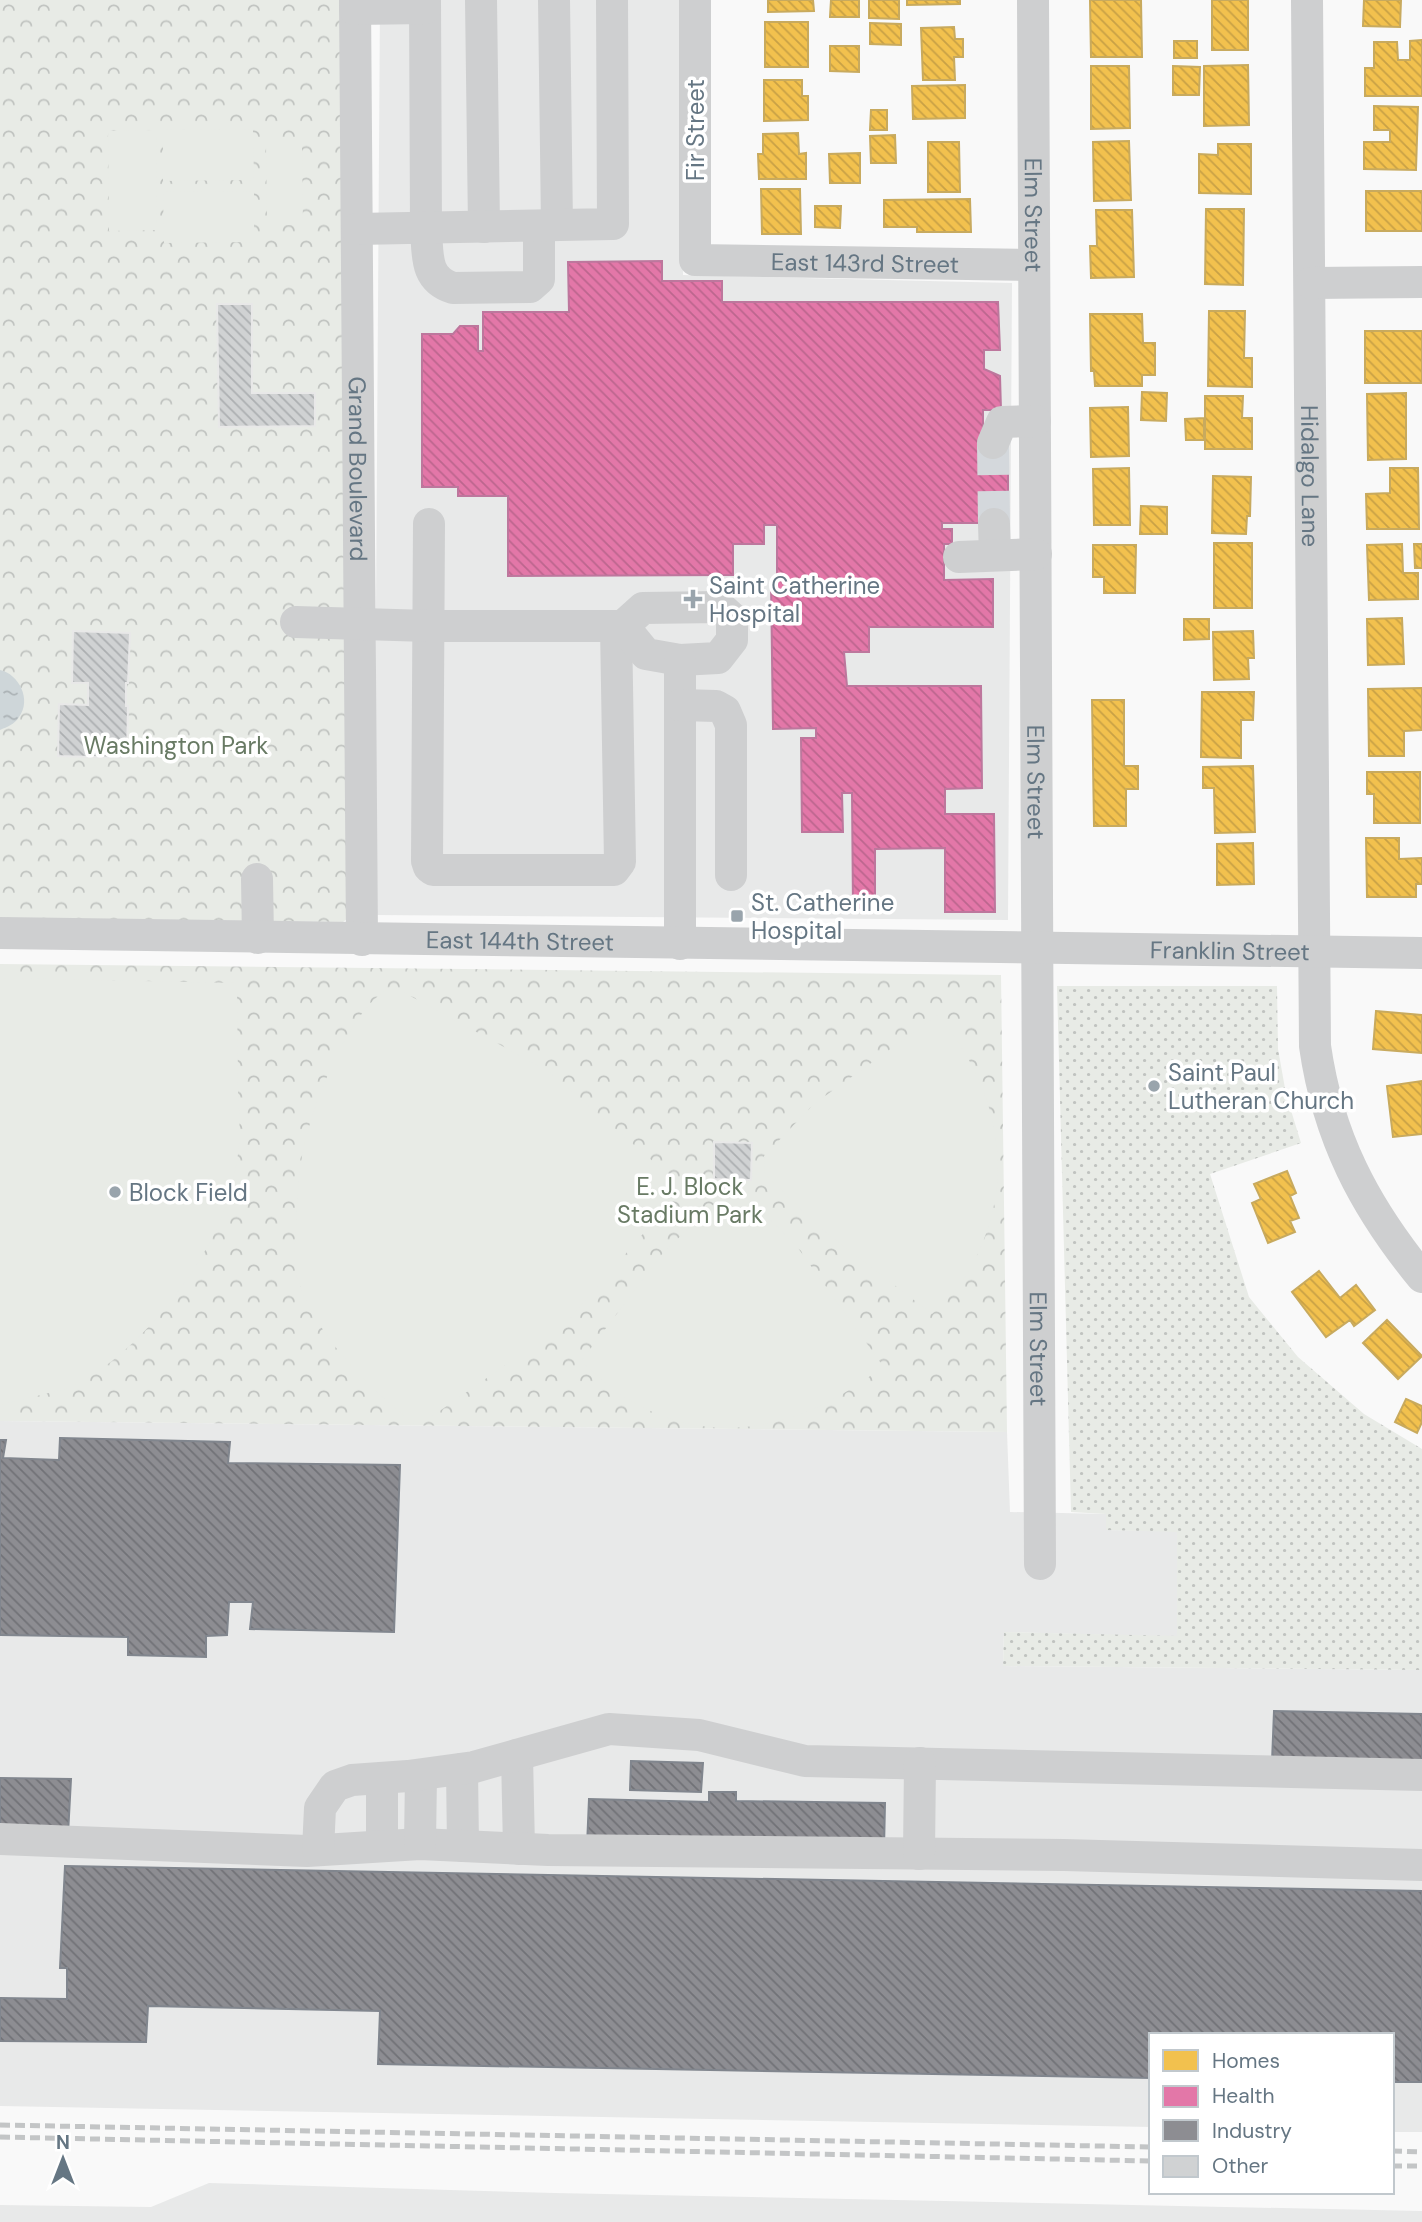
<svg xmlns="http://www.w3.org/2000/svg" width="1422" height="2222" viewBox="0 0 1422 2222" font-family="'DM Sans',sans-serif">
<defs>
<pattern id="grass-dots" width="8" height="8" patternUnits="userSpaceOnUse" patternTransform="scale(1.75)"><rect width="8" height="8" fill="#e8ebe6"/><path d="M2 2h.1M6 6h.1" fill="none" stroke="#c0c3c0" stroke-width="1.8" stroke-linecap="round"/></pattern>
<pattern id="park-crowns" width="20" height="18" patternUnits="userSpaceOnUse" patternTransform="scale(1.75)"><rect width="20" height="18" fill="#e8ebe6"/><path d="M2 6a3 3 0 1 1 6 0M12 15a3 3 0 1 1 6 0" fill="none" stroke="#c0c3c0"/></pattern>
<pattern id="water-ripples" width="26" height="14" patternUnits="userSpaceOnUse" patternTransform="scale(1.75)"><rect width="26" height="14" fill="#ced6d9"/><path d="M2 4q2-2 4 0t4 0M15 11q2-2 4 0t4 0" fill="none" stroke="#abb2b5"/></pattern>
<pattern id="homes-back-hatch" width="6" height="6" patternUnits="userSpaceOnUse" patternTransform="scale(1.75)"><rect width="6" height="6" fill="#f2c14e"/><path d="M-1 5l2 2M0 0l6 6M5-1l2 2" fill="none" stroke="#c8a146"/></pattern>
<pattern id="health-back-hatch" width="6" height="6" patternUnits="userSpaceOnUse" patternTransform="scale(1.75)"><rect width="6" height="6" fill="#e377a8"/><path d="M-1 5l2 2M0 0l6 6M5-1l2 2" fill="none" stroke="#bc668e"/></pattern>
<pattern id="industry-back-hatch" width="6" height="6" patternUnits="userSpaceOnUse" patternTransform="scale(1.75)"><rect width="6" height="6" fill="#8d8d92"/><path d="M-1 5l2 2M0 0l6 6M5-1l2 2" fill="none" stroke="#717277"/></pattern>
<pattern id="building-back-hatch" width="6" height="6" patternUnits="userSpaceOnUse" patternTransform="scale(1.75)"><rect width="6" height="6" fill="#d0d2d3"/><path d="M-1 5l2 2M0 0l6 6M5-1l2 2" fill="none" stroke="#acafb1"/></pattern>
</defs>
<rect width="100%" height="100%" fill="#f9f9f9"/>
<path fill="#e8e9e9" d="M380 0H679L683 275 1012 283 1008 920 374 915Z
M0 1421 1007 1432 1010 1512 1107 1514 1106 1530 1177 1531V1637L1004 1632 1003 1666 1422 1670V2132H1392V2035H1151V2127L0 2106Z
M209 2183 555 2193 1422 2211V2222H0V2205L151 2207Z"/>
<path fill="url(#grass-dots)" d="M1057 986H1277L1278 1049 1286 1094 1301 1143 1210 1174 1249 1297 1298 1357 1364 1414 1422 1449V1670L1003 1666 1004 1632 1177 1636V1532L1106 1530V1514L1071 1512Z"/>
<path fill="url(#park-crowns)" d="M0 0H343L347 919 343 922 0 918Z
M0 964 1001 975 1007 1432 0 1421Z"/>
<path fill="#e8ebe6" d="M253 129 254 180 163 181V130Z
M156 130 157 230 109 231 108 131Z
M266 145H302L303 225H267Z
M254 191V242L164 243 163 192Z
M0 978 237 983C237 1019 238 1054 238 1090 239 1111 241 1133 238 1154 234 1183 225 1214 211 1240 182 1295 126 1362 69 1388L0 1405Z
M392 986 548 1071 663 1170 665 1208 568 1321 421 1424 416 1425C367 1386 318 1339 297 1278 292 1263 295 1246 296 1230 297 1202 298 1173 304 1146 315 1099 349 1009 392 986Z
M938 1015C1001 1091 1020 1185 967 1274 958 1289 945 1301 932 1314L819 1227 765 1174 764 1156 814 1104Z
M745 1194 798 1248 883 1366C810 1425 717 1452 631 1401 612 1390 597 1375 581 1361L663 1253 723 1195Z"/>
<path fill="url(#water-ripples)" d="M0 670C19 674 32 700 19 717 15 724 7 727 0 730Z"/>
<path fill="url(#homes-back-hatch)" stroke="#c8aa5e" stroke-width="2" d="M768 0H813L814 11 768 12Z
M831 0H859V17H830Z
M869 0H899V19L869 18Z
M907 0H960V4L907 5Z
M1090 0H1141L1142 57H1091Z
M1212 0H1248V50H1212Z
M1364 0H1401L1400 27 1363 26Z
M765 22H808V67H765Z
M870 23 901 24V45L870 44Z
M954 27 955 39H963V57H954L955 80H923L921 28Z
M1422 40V96H1365V68H1374V42H1397L1398 60H1410V41Z
M1174 41H1197V58H1174Z
M830 46H859V72L830 71Z
M1248 65 1249 125 1204 126V66Z
M1091 66H1129L1130 128 1091 129Z
M1173 66 1200 67 1199 95H1173Z
M764 80H802V96H808V120L764 121Z
M965 85V118L913 119 912 86Z
M1374 106 1418 107 1416 170 1364 169V142H1390V130H1374Z
M871 110H887V130H870Z
M798 133 799 154 806 153V179H759L758 154H763V134Z
M895 135 896 163H871L870 136Z
M1129 141 1131 200 1094 201 1093 142Z
M928 142H959L960 192H928Z
M1218 144H1251V194L1199 193V154L1218 155Z
M860 153V183H830L829 154Z
M761 189H800L801 234H762Z
M1366 191H1422V231H1366Z
M970 199 971 232H917V227H884V200Z
M815 206H841L840 228 815 227Z
M1206 209H1244L1243 285 1205 284Z
M1096 210H1132L1134 277 1091 278 1090 246H1097Z
M1209 311H1245L1244 358H1252V387L1208 386Z
M1090 314H1142L1143 343H1155V375H1142V386H1095L1094 371H1091Z
M1365 331H1422V383H1365Z
M1142 392 1167 393 1166 421 1141 420Z
M1406 393V459L1368 460 1367 394Z
M1205 396H1243L1242 418H1252V449H1205Z
M1128 407 1129 456 1091 457 1090 408Z
M1204 418V440H1186L1185 419Z
M1129 468 1130 525H1094L1093 469Z
M1390 468H1418L1419 529H1367L1366 494 1390 493Z
M1213 476 1251 477 1250 516H1247L1246 534 1212 533Z
M1141 506 1167 507V534H1140Z
M1214 543H1252V608H1214Z
M1402 544 1403 573H1418V599L1369 600 1367 545Z
M1414 544H1422V568H1415Z
M1093 545H1136L1135 593H1104V577H1093Z
M1402 618 1404 664 1368 665 1367 619Z
M1184 619H1209V639L1184 640Z
M1253 631 1254 658H1248L1249 679 1214 680 1213 632Z
M1422 688V730L1404 731V756H1369L1368 689Z
M1202 692H1254L1253 720H1241V758L1201 757Z
M1092 700H1124V766H1138V789H1126V826H1094Z
M1253 766 1255 832 1215 833 1214 788H1203V767Z
M1367 772H1420V823H1374V794H1367Z
M1366 838H1399V859L1422 858V884H1416V897H1367Z
M1253 843 1254 884 1217 885V844Z
M1376 1011 1422 1015V1053L1373 1049Z
M1422 1081V1134L1393 1137 1387 1086Z
M1287 1171 1296 1193 1290 1196 1299 1218 1290 1221 1295 1232 1268 1243 1252 1203 1261 1199 1254 1184Z
M1319 1271 1340 1298 1356 1285 1375 1310 1354 1326 1350 1320 1326 1337 1292 1292Z
M1387 1320 1422 1356 1398 1379 1363 1343Z
M1406 1399 1422 1406V1422L1417 1433 1395 1422Z"/>
<path fill="url(#health-back-hatch)" stroke="#bd779d" stroke-width="2" d="M662 261V281H722V302H998L1000 350H984V369L1000 376 1001 410H983V445H1008V523H942V529H952V544H944V580L993 579V627H869V652H844L847 686H981L982 788 945 789V814H994L995 912H945V848L875 849V908H853L852 793H842L843 832H802L801 738H816V728L773 729 771 583H777V525H764V544H733V575L508 576V496H458V487H422V334H453L460 326H478V351H483V312H569L568 262Z"/>
<path fill="url(#industry-back-hatch)" stroke="#81868e" stroke-width="2" d="M60 1438 230 1442 228 1463 400 1465 394 1632 250 1629 253 1602H229L227 1635 206 1636V1657L128 1655V1637L0 1635V1440H6L3 1458 59 1460Z
M1274 1711 1422 1714V1765L1272 1762Z
M631 1761 703 1763 701 1792 630 1790Z
M0 1778 71 1779 68 1834 0 1832Z
M709 1792H736V1801L885 1803 884 1849 587 1846 589 1799 709 1802Z
M65 1866 1422 1891V2082H1392V2035H1151V2078L378 2064 380 2011 148 2006 146 2042 0 2041V1998L67 1999V1968H60Z"/>
<path fill="url(#building-back-hatch)" stroke="#e8e8e8" stroke-width="2" d="M217 304H252V393H315V426L219 427Z
M73 631 130 633 128 683H126V706H128L127 758 58 756 59 704 88 705V683H72Z
M714 1142 752 1143 751 1180 714 1179Z"/>
<g fill="none" stroke-linecap="round" stroke-linejoin="round">
<path stroke="#d4d8dc" stroke-width="32" stroke-dasharray="32 16" stroke-linecap="butt" d="M993 443 994 524"/>
<g stroke="#cecfd0" stroke-width="32">
<path id="s1" d="M355 0 362 940"/>
<path d="M425 0 426 228C428 254 424 279 453 288L530 287 539 279V226"/>
<path d="M481 0 484 227"/>
<path d="M554 0 557 225"/>
<path id="s2" d="M695 0V260L1034 265"/>
<path id="s3" d="M1033 0 1040 1564"/>
<path id="s4" d="M1307 0 1315 1046C1328 1137 1364 1206 1422 1277"/>
<path d="M355 9 425 8"/>
<path d="M357 229 613 224 612 0"/>
<path d="M1311 283 1422 282"/>
<path d="M993 443 1002 422 1035 421"/>
<path d="M429 524 427 861 429 867 433 870H614L620 862 616 626"/>
<path d="M994 524 995 555"/>
<path d="M959 557 1036 554"/>
<path d="M296 622 428 626H623L643 608 720 607 732 618V640L718 658 680 660 646 654 623 626"/>
<path d="M680 660V944"/>
<path d="M680 705 716 706 725 711 731 725V875"/>
<path d="M257 879 258 938"/>
<path id="s5" d="M0 933 1422 953"/>
<path d="M517 1755 519 1849"/>
<path d="M462 1769 463 1846"/>
<path d="M382 1778V1845"/>
<path d="M0 1839 307 1851 420 1844 548 1850 1064 1855 1422 1865"/>
<path d="M420 1844 421 1775"/>
<path d="M318 1850 320 1808 335 1786 352 1780 408 1776 474 1767 609 1729 699 1735 805 1761 1422 1775"/>
<path d="M919 1854 920 1763"/>
</g>
<path stroke="#c3c5c6" stroke-width="5" stroke-dasharray="10 5" stroke-linecap="butt" d="M0 2125 1151 2147
M0 2137 1151 2161
M1392 2151 1422 2152
M1392 2166H1422"/>
</g>
<g fill="#99a4ac" stroke="#fff" stroke-width="2.5">
<path d="M689.5 588.5h7v7h7v7h-7v7h-7v-7h-7v-7h7z"/>
<rect x="730" y="909" width="14" height="14" rx="3.5"/>
<circle cx="1154" cy="1086" r="7"/>
<circle cx="115" cy="1192" r="7"/>
</g>
<g text-anchor="middle" dominant-baseline="central" stroke-width="7" stroke-linejoin="round" paint-order="stroke">
<g font-size="24" fill="#657683" stroke="#fff">
<text transform="translate(695 130) rotate(-90)">Fir Street</text>
<text stroke="none"><textPath href="#s3" startOffset="215">Elm Street</textPath></text>
<text stroke="none"><textPath href="#s2" startOffset="430">East 143rd Street</textPath></text>
<text stroke="none"><textPath href="#s1" startOffset="469">Grand Boulevard</textPath></text>
<text stroke="none"><textPath href="#s4" startOffset="476">Hidalgo Lane</textPath></text>
<text stroke="none"><textPath href="#s3" startOffset="782">Elm Street</textPath></text>
<text stroke="none"><textPath href="#s5" startOffset="520">East 144th Street</textPath></text>
<text stroke="none"><textPath href="#s5" startOffset="1230">Franklin Street</textPath></text>
<text stroke="none"><textPath href="#s3" startOffset="1349">Elm Street</textPath></text>
</g>
<g font-size="24" fill="#657683" stroke="#fff" text-anchor="start">
<text x="709" y="585">Saint Catherine<tspan x="709" dy="28">Hospital</tspan></text>
<text x="751" y="902">St. Catherine<tspan x="751" dy="28">Hospital</tspan></text>
<text x="1168" y="1072">Saint Paul<tspan x="1168" dy="28">Lutheran Church</tspan></text>
<text x="129" y="1192">Block Field</text>
</g>
<g font-size="24" fill="#687a64" stroke="#fff">
<text x="176" y="745">Washington Park</text>
<text x="690" y="1186">E. J. Block<tspan x="690" dy="28">Stadium Park</tspan></text>
</g>
</g>
<rect x="1149" y="2033" width="245" height="161" fill="#ffffff" stroke="#c1c8cd" stroke-width="2"/>
<rect x="1163" y="2050" width="35" height="21" fill="#f2c14e" stroke="#c1c8cd" stroke-width="2"/>
<text x="1212" y="2068" font-size="21" fill="#657683">Homes</text>
<rect x="1163" y="2086" width="35" height="21" fill="#e377a8" stroke="#c1c8cd" stroke-width="2"/>
<text x="1212" y="2103" font-size="21" fill="#657683">Health</text>
<rect x="1163" y="2120" width="35" height="21" fill="#8d8d92" stroke="#c1c8cd" stroke-width="2"/>
<text x="1212" y="2138" font-size="21" fill="#657683">Industry</text>
<rect x="1163" y="2156" width="35" height="21" fill="#d0d2d3" stroke="#c1c8cd" stroke-width="2"/>
<text x="1212" y="2173" font-size="21" fill="#657683">Other</text>
<g transform="translate(63 2159)" stroke="#ffffff" stroke-width="5" paint-order="stroke">
<path d="M0-5L12 26L0 18L-12 26Z" fill="#657683"/>
<text y="-10" font-size="19" font-weight="bold" text-anchor="middle" fill="#657683">N</text>
</g>
</svg>
